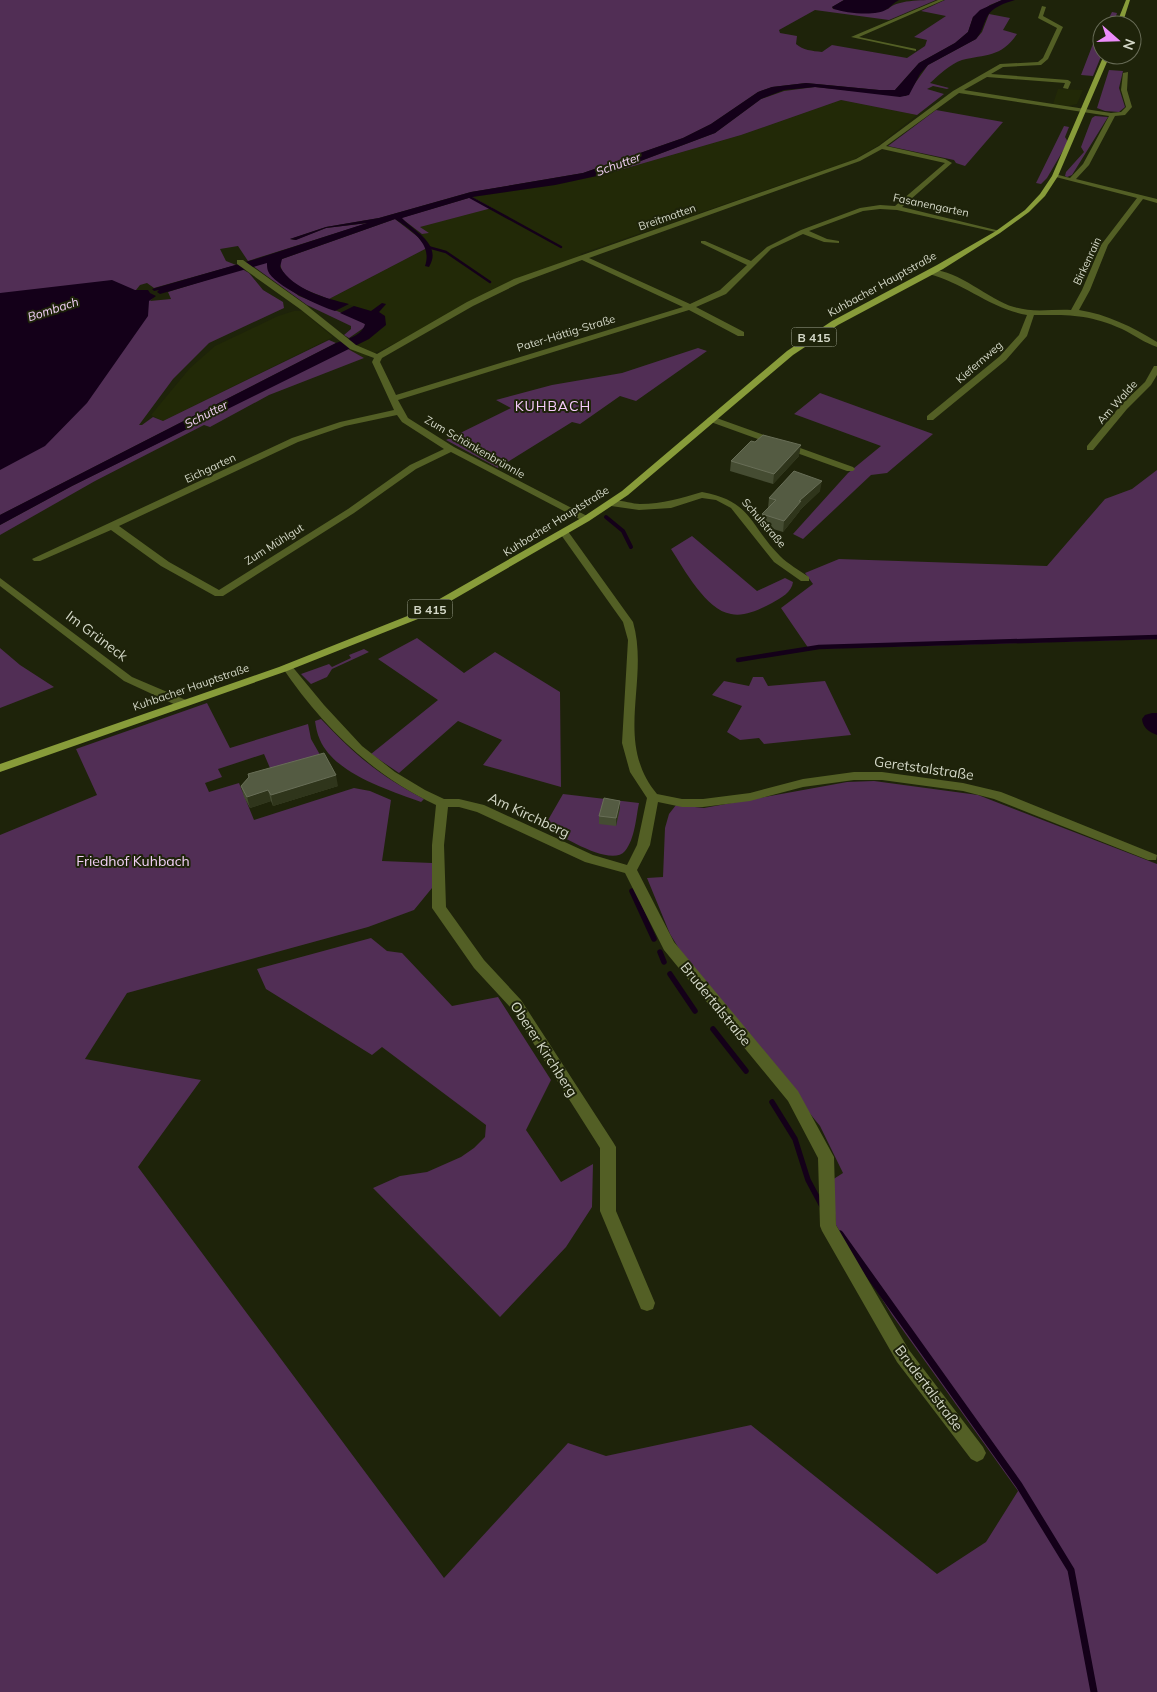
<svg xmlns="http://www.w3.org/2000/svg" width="1157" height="1692" viewBox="0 0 1157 1692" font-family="Mulish,sans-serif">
<rect width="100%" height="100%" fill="#1e230a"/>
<path fill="#222907" d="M1058 89H1060L1083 90 1077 104 1068 106 1053 104Z
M841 100 917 115 879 145 853 160 580 254 583 256 515 281 419 332 364 358 348 349 369 339 379 312 386 304 371 311 329 299 427 248 426 266 431 248 422 234 428 233 419 227 491 208 472 197 555 185 606 174 741 135Z
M294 311H302L333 337 163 421 151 415 190 368 215 346 278 316Z"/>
<path fill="#512e55" d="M0 0H844L832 7 833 9 872 13 888 9C897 0 921 0 936 0L889 20 815 10 779 30 780 33 797 36 796 44C803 50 812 51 822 52L832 45 907 58 925 46 927 40 914 37 946 16 921 11 945 0H1002L990 5 973 17 968 32 955 43 919 63 895 90H879L806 83 772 87 758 92 711 124 683 138 583 173 471 192 379 218 326 227 290 239 295 240 326 228 368 223 248 261 238 246 220 249 226 261 236 265 154 288 147 283 140 285 136 290 146 291 154 296 150 301 171 299 168 292 242 269 249 273 263 290 283 302 284 308 209 343 173 379 139 425H142L153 417 163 421 329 340 336 343 0 515Z
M1112 12 1117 13 1113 25H1102V54L1093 76 1081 75 1101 23 1106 24Z
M989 14 1010 18 1003 30 1017 34C1001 58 985 54 962 60 950 64 939 75 930 83L949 88 947 89 933 86 927 89 944 94 917 115 841 100 741 135 606 174 715 133 761 99 784 91 815 87 906 96 928 65 976 39 982 32Z
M1109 70 1123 71 1119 88 1125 107 1119 112 1105 111 1097 108Z
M936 110 1003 122 965 166 956 163 954 160 888 146Z
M1095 116 1108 117 1072 175 1067 177 1065 176 1066 172 1084 152 1081 147 1092 118Z
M1064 126 1069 127 1065 137 1068 142 1047 178 1041 184 1036 183Z
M472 197 492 208 420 227 429 233 422 234 401 218Z
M395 219 418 237 427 248 329 299C312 292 280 283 280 261L282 259Z
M262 263H267L272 276 299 296 357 319 365 324V327L349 338 344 335 351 329V326L307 305 253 266Z
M698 348 707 351 636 401 620 396 580 424 572 422 498 468 446 440 511 408 496 400 552 385 622 373Z
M346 349H348L364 358 269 395 210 427 204 425 95 481 0 535V525L72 486Z
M820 393 933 434 887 473 871 475 803 539 793 534 848 473 881 446 794 414Z
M1157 470V639L809 649 781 608 813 584 805 573 839 559 1047 566 1105 499 1132 489Z
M692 536 757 591 785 578 793 582C792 592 781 598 772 603 760 609 745 617 731 614 706 610 684 569 671 549Z
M417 638 464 673 495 652 560 692 561 787 483 765 502 740 458 721 399 773 371 754 438 700 378 659Z
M0 648 20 665 54 687 0 708Z
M364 649 369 652 332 669 327 677 311 684 301 674 329 664 332 667 351 658 349 655Z
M753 677H763L768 686 825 681 851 735 764 744 759 738 740 740 727 732 742 706 712 695 724 681 749 686Z
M207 703 230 748 308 724 311 739 323 760 273 775 264 754 218 769 222 777 205 783 209 792 239 783 254 820 354 788 370 791 391 800 382 861 432 863V888L414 910 368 927 127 993 85 1059 201 1080 138 1167 444 1578 568 1443 606 1456 751 1425 937 1574 986 1542 1018 1491 892 1315 836 1225 832 1180 843 1173 820 1126 686 960 670 934 647 878 663 877 665 828 669 814 676 805 704 808 847 782 874 781 978 795 1157 864V1692H0V835L97 795 76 749Z
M321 719C355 755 380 776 424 799L421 802C389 790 335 774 320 740 317 734 316 727 315 721Z
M563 794 639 803C636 817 635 839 625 851 611 868 561 835 544 827Z
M371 938 387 951 402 953 452 1006 498 997 551 1080 526 1130 561 1182 593 1164 592 1207 566 1247 500 1317 373 1188 400 1176 427 1172 461 1157 474 1148 485 1137 486 1125 382 1047 372 1055 266 989 257 969Z"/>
<path fill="#140019" d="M844 0H899C893 3 892 6 887 9 876 17 846 13 834 9L832 7Z
M1002 0H1015C1005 3 992 7 987 17 983 25 982 32 976 39L928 65 920 74 909 95 900 97 815 87 784 90 761 99 715 133 606 174 555 185 472 197 402 218C413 231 443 244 429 267L425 266C433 244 411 230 395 219L282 259 280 267C294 290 325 298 349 304L335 311C321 307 273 285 268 271 267 268 267 266 267 263L160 294 157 292 159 290 154 291 152 289 256 259 367 223 326 228 296 240 290 239 326 227 379 218 471 192 583 173 683 138 711 124 758 92 772 87 806 83 879 90H895L919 63 955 43 968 32 973 17 980 10Z
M112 280 135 290H148L150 293 156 296 149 301 148 316 87 403 45 446 0 470V293Z
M382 303 386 304 379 312 385 316 386 325 369 339 72 486 0 525V515L336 343C347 339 362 336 365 324L340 313 354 306 371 311Z
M1152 713H1157V735C1149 732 1143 728 1142 719L1145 715Z"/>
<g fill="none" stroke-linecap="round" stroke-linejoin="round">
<path stroke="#140019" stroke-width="2.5" d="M468 196 561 247
M428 247 446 252 490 282"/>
<path stroke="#140019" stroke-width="4" d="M606 517 623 531 631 547"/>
<path stroke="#140019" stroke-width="4.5" d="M738 660 819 647 1157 637"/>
<path stroke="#140019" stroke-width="5.5" d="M632 891 654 939
M660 952 664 962
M670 974 695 1011
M713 1029 746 1071
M772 1102 795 1139 808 1180 823 1208"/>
<path stroke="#140019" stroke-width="7" d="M840 1234 1019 1485 1071 1570 1094 1692"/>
<path fill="#535f25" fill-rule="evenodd" d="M938 0H944L859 37 916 49V51L851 37Z
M1042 6 1046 7 1043 16 1063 27 1048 59 1041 65 1003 67 991 74 1068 80 1071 82 1068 89 1063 88 1065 83 987 77 964 90 1111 113 1121 112 1126 107 1121 90 1123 73 1128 72 1127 90 1132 107 1125 115 1115 116 1089 165 1076 179 1157 199V203L1143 199 1108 245 1090 290 1079 310C1106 314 1133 327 1157 342V347C1145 343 1134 335 1122 329 1088 314 1070 315 1034 315L1027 336 1006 360 933 420H927V416L1000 356 1019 335 1027 315C991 309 964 283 929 274V270C957 268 987 299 1014 307 1032 313 1052 309 1071 310L1082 290 1101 245 1137 198 1052 176 1055 174 1070 178 1083 164 1109 116 959 93 886 146 945 159 952 163 902 207 1000 231V233L897 210 880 209 863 211 809 231 827 239 839 241V243L824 242 803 234 771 249 726 294 696 307 744 332V336H738L689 310 398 400 408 418 454 447 589 517V521H583L451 452 416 469 354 513 223 596H215L161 566 111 530 40 561H34L32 559 292 438 340 422 394 410 372 362 374 358 350 349 300 309 237 264V260H243L306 305 356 345 377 354 467 302 514 279 856 159 879 146 953 91 1000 64 1038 62 1043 58 1057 28 1038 18ZM882 149 945 163 895 206 880 205 860 208 801 230 767 247 751 261 705 241H701V243L747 265 720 290 690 304 589 258 860 161ZM582 260 683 307 396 395 380 362 382 358 473 306 520 283ZM397 415 402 422 444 449 410 465 348 509 219 590 169 562 119 526 298 442 345 426Z
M1154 366H1157V375L1151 385 1127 409 1093 450H1087V446L1121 405 1145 382Z
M711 416 853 467 855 469 853 471H847L708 421 707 419Z
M702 492C752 501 749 525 780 556 788 564 799 570 809 577V581H801L774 562 731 508 716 500 702 498 671 508 639 510 611 506 606 503C614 497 630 504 640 504 663 504 681 498 702 492Z
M564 529 567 530 633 622C650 681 613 741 657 794L682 799H703L750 793 803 779 854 772H882L963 783 1001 792 1157 855 1156 860H1148L994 799 963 791 882 780H854L803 787 750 801 703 807H682L658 802 650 845 637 870 674 942 798 1091 834 1157 836 1225 909 1350 983 1447 986 1453 983 1459 977 1462 971 1459 897 1362 822 1231 820 1226 818 1158 788 1101 664 950 625 873 585 862 477 812 459 807H448L444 845 446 907 484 960 521 1000 613 1142 616 1147V1211L655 1303 653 1309 647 1311 641 1309 600 1211V1148L511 1008 474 968 432 908V845L436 805C372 775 321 725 282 667L287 664 291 665 324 705 362 746 395 772 425 790 444 799H459L484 805 593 855 627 865 637 845 647 798 630 772 622 743 628 640 623 622 559 532Z
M0 578 132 677 186 700 188 703 186 706H178L124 681 0 586Z"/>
<path fill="#889c3a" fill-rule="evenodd" d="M1126 0H1130L1122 25H1116Z
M1104 55H1110L1058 176 1045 196 1029 212 1000 233 943 269 838 325 793 355 628 495 589 521 423 617 287 671 0 772V764L279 667 415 613 583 517 622 491 787 351 832 321 937 265 996 231 1025 210 1040 194 1052 176Z"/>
</g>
<path fill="#454c32" d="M799 456 773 484 730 471 731 461Z
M820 491 800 510 799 512 783 532 760 525 762 514 768 508 769 498Z
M248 774 338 786 273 806 271 801 250 808 244 797 241 786 248 778Z
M620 801V808L616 826 599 824V816Z"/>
<path fill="#2f351b" d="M801 445 799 456 773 484 774 474Z
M822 481 820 491 800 510 799 512 783 532 784 521 799 501Z
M336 775 338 786 273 806 271 795Z
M268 790 271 801 250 808 247 797Z
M620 801V808L616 826V818Z"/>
<path fill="#545b42" stroke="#686e57" d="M763 435 801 445 774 474 731 461 751 441 755 442Z
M794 471 822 481 799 501H801L784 521 762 514 776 500 769 498Z
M324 753 336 775 271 795 268 790 247 797 241 786 249 777 248 774Z
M604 798 620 801 616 818 599 816Z"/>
<g text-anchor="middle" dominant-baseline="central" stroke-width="4" stroke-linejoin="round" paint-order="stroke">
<g font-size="11" fill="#d4d8c8" stroke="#1e230a">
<text transform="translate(931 205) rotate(12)">Fasanengarten</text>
<text transform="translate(667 217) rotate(-19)">Breitmatten</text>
<text transform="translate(1087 261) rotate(-65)">Birkenrain</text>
<text transform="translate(882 284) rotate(-29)">Kuhbacher Hauptstraße</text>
<text transform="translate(566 333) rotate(-17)">Pater-Hättig-Straße</text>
<text transform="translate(979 362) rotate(-41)">Kiefernweg</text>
<text transform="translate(1117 402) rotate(-48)">Am Walde</text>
<text transform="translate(475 447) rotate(30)">Zum Schänkenbrünnle</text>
<text transform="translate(210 468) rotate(-25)">Eichgarten</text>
<text transform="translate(556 521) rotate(-32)">Kuhbacher Hauptstraße</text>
<text transform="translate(764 523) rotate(49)">Schulstraße</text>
<text transform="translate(274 544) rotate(-32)">Zum Mühlgut</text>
<text transform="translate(191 687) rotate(-19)">Kuhbacher Hauptstraße</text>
</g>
<g font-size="12" font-style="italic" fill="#f1d0f5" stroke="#1e230a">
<text transform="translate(618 164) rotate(-20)">Schutter</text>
<text transform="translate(53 309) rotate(-18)">Bombach</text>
<text transform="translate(206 414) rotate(-27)">Schutter</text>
</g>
<g fill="#1e230a" stroke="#9da28f" stroke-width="1">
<rect x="791.5" y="327.5" width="45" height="19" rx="4"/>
<rect x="407.5" y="599.5" width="45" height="19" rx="4"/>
</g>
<g font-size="12" font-weight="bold" fill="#d4d8c8">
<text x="814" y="337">B 415</text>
<text x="430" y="609">B 415</text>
</g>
<g font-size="14" letter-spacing="1" fill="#f7ccfc" stroke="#1e230a">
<text x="553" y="406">KUHBACH</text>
</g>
<g font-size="14" fill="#d4d8c8" stroke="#1e230a">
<text transform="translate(97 636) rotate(37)">Im Grüneck</text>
<text transform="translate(924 768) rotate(8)">Geretstalstraße</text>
<text transform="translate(529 815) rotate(25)">Am Kirchberg</text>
<text transform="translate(716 1004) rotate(51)">Brudertalstraße</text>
<text transform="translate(544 1049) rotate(57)">Oberer Kirchberg</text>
<text transform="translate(929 1388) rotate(53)">Brudertalstraße</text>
</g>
<g font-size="14" fill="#f3d1f7" stroke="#1e230a">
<text x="133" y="861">Friedhof Kuhbach</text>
</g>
</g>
<g transform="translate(1117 40) rotate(110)"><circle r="24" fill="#1e230a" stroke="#676b56"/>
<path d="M0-4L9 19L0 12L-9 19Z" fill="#ec8cfa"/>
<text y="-8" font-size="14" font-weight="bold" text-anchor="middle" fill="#d4d8c8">N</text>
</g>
</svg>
